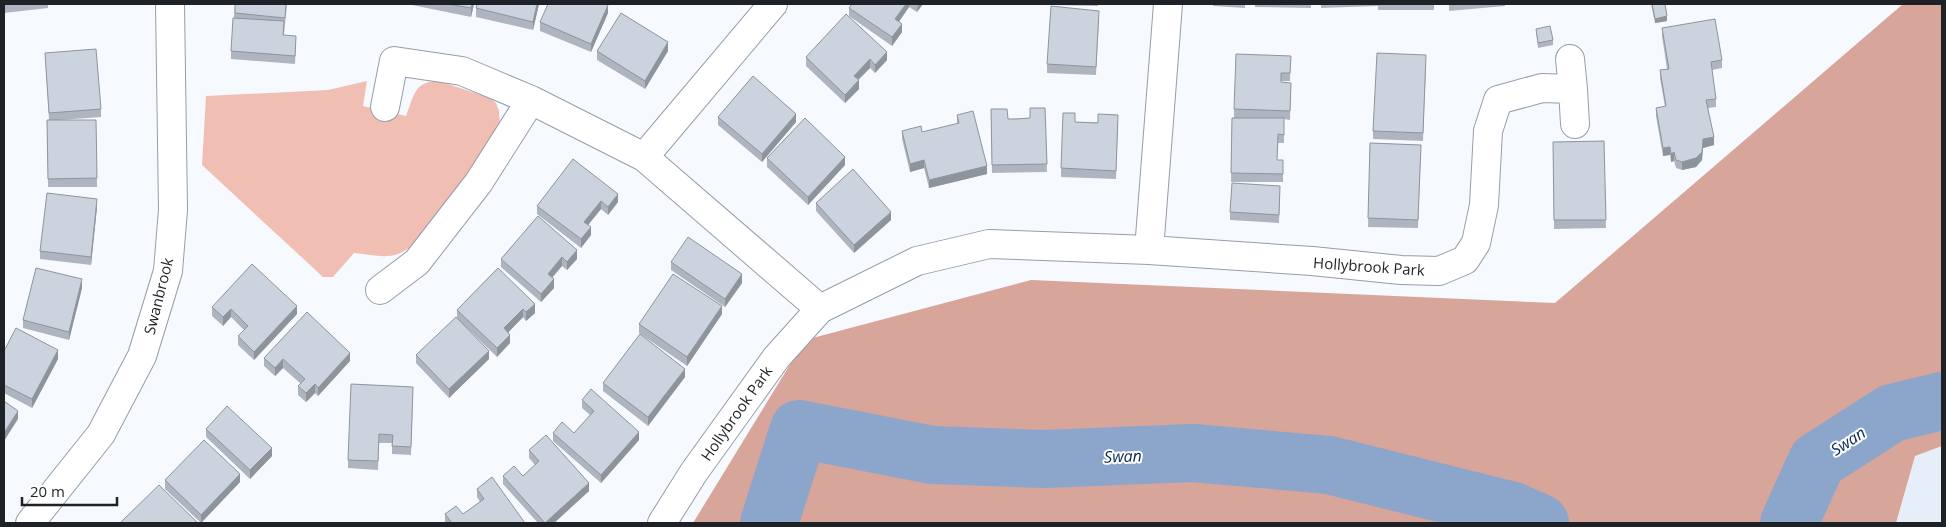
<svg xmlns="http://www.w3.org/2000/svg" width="1946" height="527" viewBox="0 0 1946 527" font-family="'Open Sans',sans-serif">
<rect width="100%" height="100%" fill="#f6faff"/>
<path fill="#e6eef9" d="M1942 446V523H1896L1915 455Z"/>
<path fill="#f0beb3" d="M367 81 363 106 406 116C414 96 414 81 439 81L490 98 496 103 499 111 500 128 474 167 417 242C393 262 384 256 354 253L333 277H323L202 165 206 96 328 90Z"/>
<path fill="#d7a599" d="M1903 4H1942V446L1915 456 1896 523H693L805 340 1031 280 1555 303Z"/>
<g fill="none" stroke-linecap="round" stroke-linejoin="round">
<path stroke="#8ca5cb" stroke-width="58" d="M769 523 799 429 932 455 1044 459 1193 453 1329 465 1513 511 1540 523
M1789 523 1817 461 1892 413 1942 401"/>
<g stroke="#969da9" stroke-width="30">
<path id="minor" d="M1570 59 1573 89
M385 107 394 61 462 71 531 100 644 157 820 309
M644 157 773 4
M1149 250 1168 4
M380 290 417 262 479 182 531 100
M30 523 101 434 142 356 168 271 173 210 170 4
M662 523 694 472 776 358 820 309 917 261 989 244 1149 250 1312 261 1401 270 1439 271 1465 260 1476 243 1484 205 1488 131 1498 100 1542 88 1573 89 1575 124"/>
</g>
<use href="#minor" stroke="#fff" stroke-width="28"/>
</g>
<path fill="#afb5c0" d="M4 4H48V8L4 13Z
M235 4H287L284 35 296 44 295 64 231 59V51Z
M407 4H474L471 17Z
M477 4H539L533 30 476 17V8Z
M852 4H923L917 12 909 7 899 22 902 32 892 46 849 16V8Z
M1053 4H1098V6L1053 5Z
M1213 4H1245V8L1213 6Z
M1255 4H1311V8L1255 7Z
M1321 4H1434V10H1378V6L1321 8Z
M1449 4H1505V6L1449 11Z
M1651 4H1665L1667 21 1655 23Z
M608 13 591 52 540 31V22Z
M1099 19 1096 75 1047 73V64Z
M1662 28 1722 60V68L1712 70 1716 99V107L1708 108 1714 145 1703 148 1702 160 1696 167 1682 170 1676 168 1674 161 1671 162 1670 155 1663 156 1656 116V108L1665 107 1660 78V70L1667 69 1662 36Z
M1536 29 1553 40V45L1538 48Z
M597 51H668L645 89 597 60Z
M45 53 101 109V117L60 120H96L97 187H48L47 120H49Z
M1291 56 1290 81H1281V82L1291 83 1290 120 1284 119V143H1278L1277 160H1283V182H1231L1232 118H1234V109Z
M806 57 887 60 875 73 870 68 858 80 859 89 845 103 806 66Z
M1426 63 1423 141 1373 139V131Z
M1030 108H1045L1047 172 992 173 991 109 1008 119 1030 118Z
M957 115 987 174 929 188 924 168 910 172 902 139V131L922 132 957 124Z
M718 117 796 122 762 162 718 125Z
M1075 122 1118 123 1116 179 1061 177V168Z
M1604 141 1606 228 1554 229 1553 142Z
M1370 143 1421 145 1418 228 1368 227Z
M767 158 845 165 808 205 767 167Z
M573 159 618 202 608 215 601 209 588 225 591 235 581 248 537 214V206Z
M1280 194 1279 223 1230 220V212Z
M816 203 891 220 854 253 816 211Z
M97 207 91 265 40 259V251Z
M538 216 577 259 567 270 562 266 552 278 554 288 541 302 501 267V259Z
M671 262 742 283 725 307 671 270Z
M498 268 535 313 526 321 523 317 508 332 510 343 497 357 466 327 489 359 449 398 416 363V355L457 317V310Z
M82 288 69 340 23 328V320Z
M212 307 297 314 254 360 238 345V336L244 330 231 317 223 326 212 316Z
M722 314 687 366 639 333V324Z
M4 351 58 359 32 408 4 393Z
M264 358 350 361 318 396 315 393 306 402 298 395V386L301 384 283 368 275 376 264 366Z
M685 377 648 426 603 391V383Z
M413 395 411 455 392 454V443H379L378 470 348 468V460Z
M582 400 639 440 601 483 553 441V433H574L590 415 582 408Z
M206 429 272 456 250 479 206 437Z
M529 450 589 491 554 523H538L503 484V476H523L535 465 529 458Z
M165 480 240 482 201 523 165 489Z
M477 489 525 523H446L445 522V514H463L480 502 477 497Z"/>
<path fill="#8e949c" d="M472 4H474L471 17V8Z
M537 4H539L533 30V22Z
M906 4H909V7L895 27V19Z
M918 4H923L917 12Z
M608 5V13L591 52V44Z
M1667 16V21L1655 23V19Z
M902 24V32L892 46V37Z
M668 42V51L645 89V81Z
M887 52V60L875 73V65Z
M870 59V68L854 84V76Z
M859 80V89L845 103V95Z
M796 114V122L762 162V154Z
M1714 137V145L1703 148 1702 160 1696 167 1682 170V162L1703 139Z
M1670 147V155L1663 156V148Z
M1674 152V161L1671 162V154Z
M845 157V165L808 205V197Z
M924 160V168L910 172V164Z
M987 166V174L929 188V180Z
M618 194V202L608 215V207Z
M97 199V207L91 265V257Z
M601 201V209L584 230V222Z
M891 212V220L854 253V245Z
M591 227V235L581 248V239Z
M577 250V259L567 270V262Z
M562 257V266L548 282V274Z
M742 274V283L725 307V299Z
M82 279V288L69 340V332Z
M554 279V288L541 302V294Z
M535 304V313L526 321V312Z
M297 306V314L254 360V352Z
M722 306V314L687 366V357Z
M231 309V317L223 326V317Z
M523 309V317L504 337V328Z
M510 335V343L497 357V348Z
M58 350V359L32 408V399Z
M489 351V359L449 398V389Z
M350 353V361L318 396V388Z
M283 359V368L275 376V368Z
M685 369V377L648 426V417Z
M315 384V393L306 402V393Z
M18 411V419L4 441V433Z
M639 432V440L601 483V475Z
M272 448V456L250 479V470Z
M240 474V482L201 523V515Z
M589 483V491L554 523H545Z"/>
<path fill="#cbd3df" stroke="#8e949c" d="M235 4H286L285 18 235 13Z
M448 4H472L471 8Z
M477 4H537L533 22 476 8Z
M548 4H606L608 5 591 44 540 22Z
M852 4H906L895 19 902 24 892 37 849 8Z
M1652 4H1665L1667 16 1655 19Z
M1051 6 1099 11 1096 67 1047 64Z
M621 13 668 42 645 81 597 51Z
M846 14 887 52 875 65 870 59 854 76 859 80 845 95 806 57Z
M233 18 284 21 283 35 296 36 295 56 231 51Z
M1715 19 1722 60 1711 62 1716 99 1706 100 1714 137 1703 139 1702 152 1696 158 1682 162 1676 160 1674 152 1671 154 1670 147 1663 148 1656 108 1666 106 1660 70 1669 69 1662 28Z
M1550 26 1553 40 1538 43 1536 29Z
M96 49 101 109 49 113 45 53Z
M1377 53 1426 55 1423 133 1373 131Z
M1236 54 1291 56 1290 73H1281V82L1291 83 1290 111 1234 109Z
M753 76 796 114 762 154 718 117Z
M1030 108H1045L1047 164 992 165 991 109H1007L1008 119H1016L1030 118Z
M973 111 987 166 929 180 924 160 910 164 902 131 921 126 922 132 959 123 957 115Z
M1063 113H1075V122L1098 123V114L1118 115 1116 171 1061 168Z
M805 118 845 157 808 197 767 158Z
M1232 118H1284V135L1278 134 1277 160H1283V174L1231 173Z
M47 120H96L97 178 48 179Z
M1604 141 1606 220H1554L1553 142Z
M1370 143 1421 145 1418 220 1368 218Z
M573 159 618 194 608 207 601 201 584 222 591 227 581 239 537 206Z
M853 169 891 212 854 245 816 203Z
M1232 183 1280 186 1279 215 1230 212Z
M47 193 97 199 91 257 40 251Z
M538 216 577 250 567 262 562 257 548 274 554 279 541 294 501 259Z
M688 237 742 274 725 299 671 262Z
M252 264 297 306 254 352 238 336 248 326 231 309 223 317 212 307Z
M36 268 82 279 69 332 23 320Z
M498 268 535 304 526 312 523 309 504 328 510 335 497 348 457 310Z
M673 274 722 306 687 357 639 324Z
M307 312 350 353 318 388 315 384 306 393 298 386 305 379 283 359 275 368 264 358Z
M456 317 489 351 449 389 416 355Z
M16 328 58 350 32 399 4 385V351Z
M640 334 685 369 648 417 603 383Z
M351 384 413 387 411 447 392 446 393 435 379 434 378 461 348 460Z
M591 389 639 432 601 475 553 433 562 422 574 433 594 411 582 400Z
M4 401 18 411 4 433Z
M227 406 272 448 250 470 206 429Z
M546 435 589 483 545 523 503 476 514 466 523 476 539 461 529 450Z
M204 440 240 474 201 515 165 480Z
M492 477 525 523H452L445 514 456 506 463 514 484 499 477 489Z
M159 485 198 523H120Z"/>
<g text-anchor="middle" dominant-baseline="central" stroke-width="4" stroke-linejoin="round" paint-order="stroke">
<g font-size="15" fill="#1e2226" stroke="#fff">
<text transform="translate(1369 266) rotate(4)">Hollybrook Park</text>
<text transform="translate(158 296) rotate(-76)">Swanbrook</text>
<text transform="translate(736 413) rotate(-55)">Hollybrook Park</text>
</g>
<g font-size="16" font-style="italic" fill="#082857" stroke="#fff">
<text transform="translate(1848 441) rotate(-33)">Swan</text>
<text transform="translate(1123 456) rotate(-2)">Swan</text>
</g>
</g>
<rect width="1946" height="527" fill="none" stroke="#1e2226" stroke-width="10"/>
<path d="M22 497v8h95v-8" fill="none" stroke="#1e2226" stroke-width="2.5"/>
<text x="30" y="497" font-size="15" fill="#1e2226" stroke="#ffffff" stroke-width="4" paint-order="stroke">20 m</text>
</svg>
